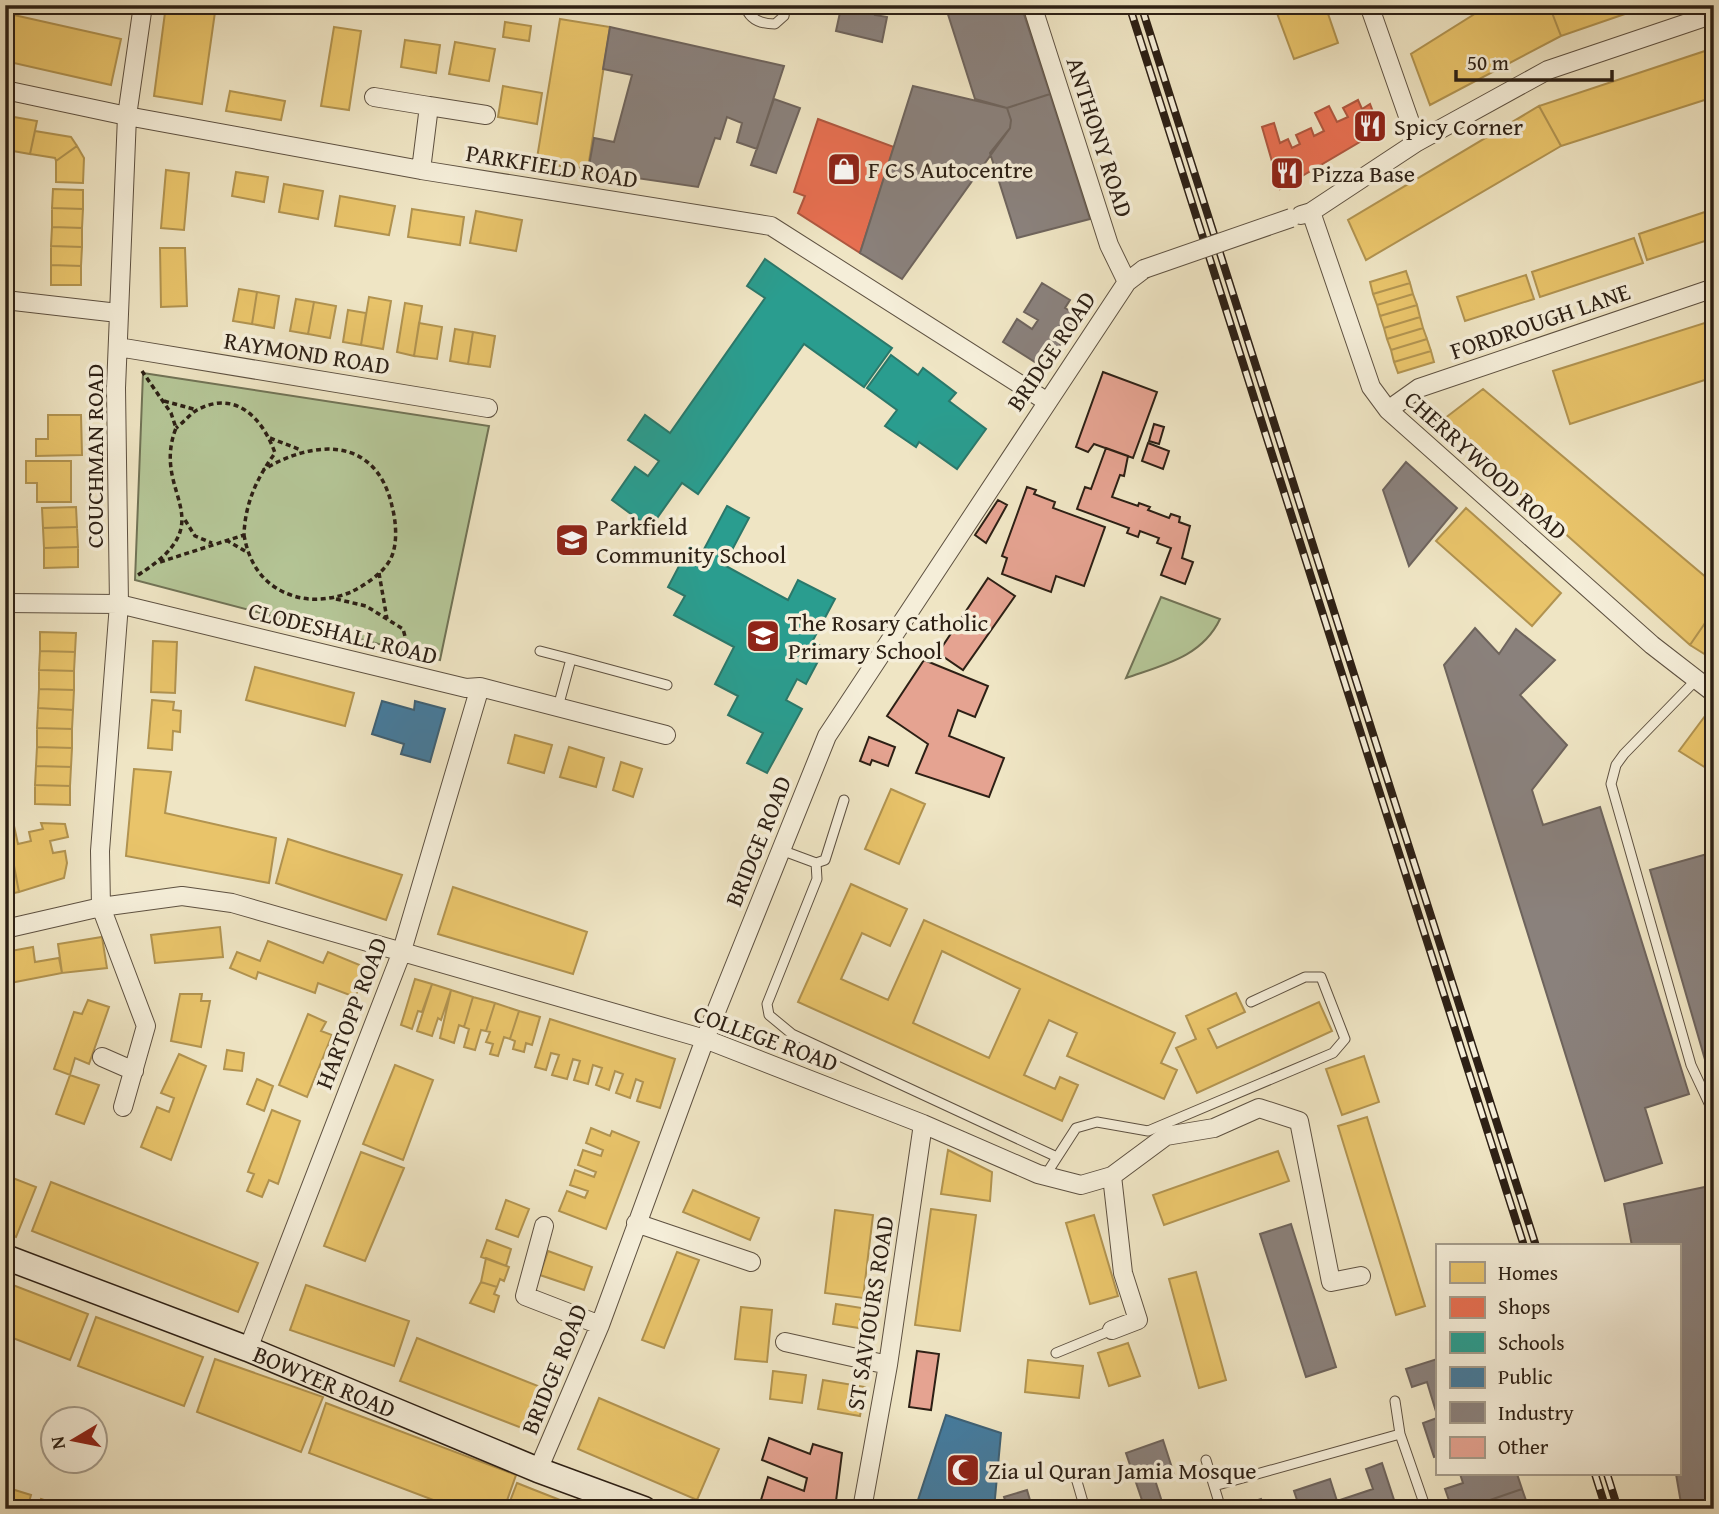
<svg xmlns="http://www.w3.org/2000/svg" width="1719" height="1514" viewBox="0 0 1719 1514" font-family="'Gentium Book Plus',serif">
<rect width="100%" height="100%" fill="#efe5c4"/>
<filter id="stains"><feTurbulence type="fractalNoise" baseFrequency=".00286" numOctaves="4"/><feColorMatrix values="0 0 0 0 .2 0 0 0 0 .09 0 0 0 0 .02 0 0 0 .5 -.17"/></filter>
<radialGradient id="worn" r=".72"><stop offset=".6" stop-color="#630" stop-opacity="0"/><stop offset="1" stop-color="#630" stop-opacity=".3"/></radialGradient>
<path fill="#b5c697" stroke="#717356" stroke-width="2" d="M143 373 489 426 440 660 135 580Z
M1161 597 1220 619C1202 657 1163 665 1126 678Z"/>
<path fill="#e9c46a" stroke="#b19350" stroke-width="2" fill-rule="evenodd" d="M166 5H216L202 104 154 96Z
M1274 5H1325L1338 43 1294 59Z
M1489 5H1549L1561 36 1430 105 1411 54Z
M1549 5H1651L1561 36Z
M5 13 121 39 111 85 5 61Z
M560 19 610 27 588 168 536 164Z
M505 22 531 26 529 41 503 37Z
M334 27 361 31 349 110 321 106Z
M405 40 440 45 436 73 401 67Z
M455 42 495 49 489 81 449 74Z
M1714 48V97L1561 146 1539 106Z
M503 86 542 93 537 124 498 117Z
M230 91 285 101 281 120 226 111Z
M1539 106 1561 146 1366 260 1348 220Z
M5 116 14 117 7 150 5 149Z
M14 117 37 121 30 154 7 150Z
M35 131 71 137 77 146 56 161 55 158 30 154Z
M77 146 84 158 83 183 56 182V161Z
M166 170 189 173 184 230 161 228Z
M236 172 268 177 264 202 232 196Z
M284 184 323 191 318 219 279 212Z
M53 189 83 190V209L52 208Z
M340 196 395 206 389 235 335 226Z
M52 208 83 209 82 228 52 227Z
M412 209 464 217 460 245 408 237Z
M1714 209V238L1647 260 1639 234Z
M476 211 522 220 516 251 470 243Z
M52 227 82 228V247L51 246Z
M1634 238 1643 263 1540 297 1532 272Z
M51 246 82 247 81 266 51 265Z
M160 248H185L187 306 161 307Z
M51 265 81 266V285H51Z
M1406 271 1410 283 1373 294 1370 282Z
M1526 275 1534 299 1465 321 1457 297Z
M1410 283 1413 294 1377 305 1373 294Z
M239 289 257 292 252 324 233 321Z
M257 292 279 296 274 328 252 324Z
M1413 294 1417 305 1380 316 1377 305Z
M369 297 391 301 383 349 361 345Z
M296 299 314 302 308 334 290 331Z
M314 302 336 306 330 338 308 334Z
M405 303 422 306 414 356 397 352Z
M1417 305 1420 317 1384 328 1380 316Z
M348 310 366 313 361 345 343 342Z
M1420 317 1423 328 1387 339 1384 328Z
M1714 320V377L1570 424 1553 371Z
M419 323 442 327 437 359 414 356Z
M1423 328 1427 339 1391 350 1387 339Z
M455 329 473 332 468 364 450 361Z
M473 332 495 336 490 367 468 364Z
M1427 339 1431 351 1394 362 1391 350Z
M1431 351 1434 362 1398 373 1394 362Z
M1483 389 1714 584V610L1690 645 1440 422Z
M48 415H81L82 455 36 456V439H48Z
M26 461H71V502H37V483H26Z
M76 507 77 527 43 528 42 508Z
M1466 508 1561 593 1532 626 1436 541Z
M77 527 78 547 44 548 43 528Z
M78 547V567L44 568V548Z
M1714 610V660L1690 645Z
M40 632 76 633 75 652 40 651Z
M153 641 177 642 175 693 151 692Z
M40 651 75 652 74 671 39 670Z
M255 667 354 693 345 726 246 700Z
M39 670 74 671V690L39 689Z
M39 689 74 690 73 710 38 708Z
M152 700 174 702 173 710 181 711 180 732 173 731 172 750 148 748Z
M38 708 73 710 72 729 37 728Z
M1705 716 1714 721V773L1679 751Z
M37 728 72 729V748L37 747Z
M515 735 552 745 544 773 508 763Z
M37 747 72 748 71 767 36 766Z
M569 747 604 758 596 787 560 777Z
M621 762 642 769 633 797 613 790Z
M36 766 71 767 70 786 35 785Z
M134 769 171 772 165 813 276 838 269 883 126 856Z
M35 785 70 786V805L35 804Z
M891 789 925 804 899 864 865 849Z
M41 823 65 824 68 837 50 841 53 853 65 851 67 863 64 878 19 892 7 829 14 826 18 844 31 841 29 832 43 829Z
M288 839 402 875 386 920 276 883Z
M10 846 19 892 5 895V847Z
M851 884 907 909 890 946 862 933 841 979 888 1000 924 920 1175 1033 1161 1063 1177 1070 1164 1099 1067 1056 1077 1033 1049 1020 1024 1075 1055 1089 1060 1077 1078 1085 1062 1121 798 1002ZM942 951 1020 989 989 1058 913 1023Z
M453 887 587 932 573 974 438 934Z
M220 927 223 957 155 963 151 935Z
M102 937 107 968 62 973 58 944Z
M268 941 323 963 328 952 367 968 355 997 318 983 315 993 258 972 256 979 230 968 237 952 260 961Z
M33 947 35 962 59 958 62 973 5 984V952Z
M415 979 432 984 422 1012 418 1011 412 1029 401 1025Z
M432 984 451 990 441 1020 438 1018 432 1036 417 1031Z
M451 990 473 997 464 1027 459 1025 454 1043 440 1038Z
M1236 993 1245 1012 1208 1029 1217 1048 1319 1002 1332 1031 1197 1093 1176 1048 1196 1039 1186 1016Z
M180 994H202L201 1001H210L201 1047 171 1041Z
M473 997 495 1003 486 1031 481 1030 475 1050 464 1047 469 1029 464 1027Z
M88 1000 109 1007 89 1064 75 1058 70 1075 54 1069 74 1012 82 1014Z
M495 1003 519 1011 510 1039 504 1037 498 1056 490 1054 493 1044 486 1042 490 1032 486 1031Z
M519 1011 540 1017 532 1045 526 1043 524 1052 513 1049 515 1041 510 1039Z
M308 1014 326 1022 321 1031 332 1035 307 1097 279 1085Z
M550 1019 675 1059 660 1108 637 1101 643 1082 636 1079 630 1098 616 1093 623 1074 615 1071 609 1090 596 1085 602 1068 593 1065 588 1084 574 1080 580 1061 573 1059 567 1079 552 1075 559 1055 551 1053 546 1070 535 1067Z
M227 1050 244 1053 242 1071 224 1069Z
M179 1054 206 1066 171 1160 141 1147 157 1107 169 1112 174 1098 161 1093Z
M1364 1056 1379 1102 1342 1115 1326 1069Z
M395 1065 433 1080 403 1160 363 1144Z
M70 1075 99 1085 84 1124 56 1114Z
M257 1079 273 1086 264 1111 247 1104Z
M272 1110 300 1121 278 1184 269 1180 262 1197 247 1191 254 1174 248 1172Z
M1367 1117 1425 1306 1396 1315 1338 1126Z
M591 1128 610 1136 612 1131 639 1142 606 1229 559 1211 567 1191 585 1198 588 1191 570 1185 575 1170 594 1177 596 1172 578 1165 583 1150 601 1156 603 1150 586 1143Z
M948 1150 992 1172 990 1201 941 1194Z
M1278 1151 1289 1181 1164 1225 1153 1195Z
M361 1152 404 1168 365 1261 324 1246Z
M5 1175 36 1187 16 1237 5 1233Z
M51 1182 258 1263 238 1312 32 1231Z
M693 1190 759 1218 750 1240 683 1212Z
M506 1200 529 1209 518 1237 496 1229Z
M931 1209 976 1215 960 1331 915 1325Z
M835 1210 873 1215 863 1298 825 1293Z
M1094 1215 1118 1296 1090 1304 1066 1223Z
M487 1240 511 1249 506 1266 481 1257Z
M548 1251 592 1267 584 1290 540 1275Z
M677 1252 699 1260 664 1348 642 1340Z
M486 1258 509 1267 504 1281 500 1279 497 1287 481 1282Z
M1196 1272 1226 1380 1199 1388 1169 1279Z
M5 1282 88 1314 70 1360 5 1335Z
M481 1282 497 1287 494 1294 499 1296 494 1312 470 1303Z
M306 1285 409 1321 394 1366 290 1330Z
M836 1304 862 1308 859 1328 833 1324Z
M741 1307 772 1310 767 1362 735 1359Z
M96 1317 203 1357 184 1406 78 1366Z
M417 1338 543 1388 527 1430 400 1381Z
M1128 1343 1140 1376 1109 1386 1098 1353Z
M215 1359 323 1397 301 1452 197 1412Z
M1028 1360 1083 1366 1079 1398 1025 1392Z
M773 1371 806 1375 802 1403 770 1399Z
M823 1380 865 1387 860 1416 818 1409Z
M599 1398 719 1449 697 1500 578 1449Z
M326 1403 516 1475 504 1509H457L309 1453Z
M517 1483 532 1489 583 1509H507Z
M5 1487 31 1495 27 1509H5Z
M41 1499 70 1509H38Z"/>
<path fill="#e76f51" stroke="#af573f" stroke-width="2" d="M1358 100 1362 109 1370 104 1380 130 1280 189 1262 127 1274 123 1280 143 1288 139 1292 148 1300 144 1296 135 1311 128 1314 136 1324 131 1315 113 1329 106 1337 122 1348 117 1343 108Z
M818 119 894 147 860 253 798 213 805 196 794 192Z"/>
<path fill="#2a9d8f" stroke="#2b786a" stroke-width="2" d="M765 259 892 348 864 387 804 344 698 494 682 483 650 528 612 500 635 467 648 476 659 461 628 440 645 415 670 433 765 298 747 286Z
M891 355 918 375 923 368 956 393 949 401 986 429 957 469 919 442 916 447 885 426 897 410 867 388Z
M727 506 749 518 724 565 788 600 798 580 835 599 812 642 825 648 806 684 797 679 786 700 802 709 767 773 747 763 763 733 728 715 738 696 715 684 734 647 674 615 685 596 668 587 689 547 702 553Z"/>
<path fill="#457b9d" stroke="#3e6074" stroke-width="2" d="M382 701 414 710 415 701 445 709 430 762 401 754 404 744 372 734Z
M946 1415 1001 1433 994 1509H915Z"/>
<path fill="#8a817c" stroke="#6e645d" stroke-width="2" d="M830 5H877L875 15 887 17 882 42 836 31 841 8Z
M945 5H1021L1050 94 1007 108 975 99Z
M610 27 784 66 757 149 737 142 742 123 727 117 720 139 715 138 698 187 588 171 594 138 614 142 632 75 603 69Z
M913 86 1007 108 1011 120 1010 128 902 279 860 253Z
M1050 94 1090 219 1017 238 990 153 1010 128 1011 120 1007 108Z
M774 99 800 108 776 173 751 165Z
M1042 283 1070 300 1065 308 1077 315 1046 369 1003 342 1017 319 1032 329 1038 320 1024 312Z
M1406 462 1457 508 1409 566 1383 490Z
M1475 628 1499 654 1516 629 1555 660 1520 695 1567 745 1532 790 1543 825 1600 807 1689 1094 1645 1108 1662 1163 1605 1181 1444 665Z
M1714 852V1068L1708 1070 1650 870Z
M1714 1185V1509H1682L1676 1474H1679V1246H1632L1624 1204Z
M1291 1224 1336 1367 1306 1377 1260 1234Z
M1437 1359V1415L1427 1382 1412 1387 1406 1369Z
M1437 1418V1456L1434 1457 1423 1423Z
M1163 1440 1174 1474 1155 1480 1164 1508 1181 1502 1183 1509H1145L1126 1453Z
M1382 1463 1397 1509H1300L1294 1491 1330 1479 1337 1501 1373 1489 1366 1469Z
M1460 1474H1517L1522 1489 1464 1509H1452L1445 1489 1463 1483Z
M1522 1489 1529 1509H1464Z
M1027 1490 1032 1507 1049 1501 1051 1509H1008L1004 1497Z
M1261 1499 1264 1509H1241L1240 1506Z"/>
<path fill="#e5a391" stroke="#2d2015" stroke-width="2" d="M1103 372 1157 392 1133 458 1094 444 1088 452 1076 447Z
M1154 424 1164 427 1159 444 1149 441Z
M1148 443 1169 451 1163 469 1142 461Z
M1106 448 1128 456 1124 476 1120 475 1112 497 1138 506 1139 503 1150 507 1148 510 1169 518 1171 514 1180 517 1179 522 1190 526 1182 558 1193 562 1185 584 1161 575 1171 548 1157 543 1159 538 1140 531 1138 537 1127 533 1129 528 1077 509 1085 487 1091 489Z
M1027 487 1036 490 1034 494 1055 502 1053 508 1105 527 1084 586 1056 576 1051 592 1002 574 1007 558 1002 556Z
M998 500 1007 505 986 543 975 535Z
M988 578 1015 596 963 670 938 653Z
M924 660 988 686 975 717 958 710 949 736 1004 758 989 797 916 773 928 744 887 716Z
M869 737 895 747 888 766 872 760 870 765 860 761Z
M917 1351 939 1354 931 1410 909 1407Z
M769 1438 810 1454 813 1444 842 1453 835 1509H773L774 1506 761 1500 768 1477 804 1491 807 1478 762 1460Z"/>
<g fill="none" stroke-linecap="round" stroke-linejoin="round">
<g stroke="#5e5141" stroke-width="11">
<path id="lane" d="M745 5C749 20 762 24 775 24L784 16 786 5
M540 651 571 659
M1696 680 1624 754 1616 765 1611 784 1691 1065 1714 1114
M558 707 571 659 667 685
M781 850 816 863 825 860 844 800
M816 863 817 879 767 1004 769 1015 792 1034 1057 1157
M1045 1176 1076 1128 1097 1122 1148 1131 1333 1053 1345 1039 1321 977H1305L1251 1002
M1056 1353 1112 1330
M1395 1401 1400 1434 1426 1509
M1206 1460 1221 1509
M1076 1478 1085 1509
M1214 1486 1400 1434"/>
</g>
<g stroke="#5e5141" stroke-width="20">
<path id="street" d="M1032 5 1109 245 1127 282
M1369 5 1417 142
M5 90 127 116 421 170 771 226 1046 401
M374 97 429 106 421 170
M429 106 486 115
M1311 212 1371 387 1388 410 1652 645 1714 693
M1301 215 1311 212 1417 142 1548 70 1714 14
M5 300 118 313
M118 347 488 408
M1388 410 1419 388 1714 288
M5 603 119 604 466 688 480 687 666 735
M5 929 101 907 182 896 232 903 705 1039 923 1124 1038 1174 1081 1185 1112 1176 1166 1136 1214 1128 1259 1108 1299 1121 1331 1282 1361 1276
M102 1057 134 1071
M123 1107 146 1026 101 907 100 851 119 604 116 388 127 116 143 5
M1112 1176 1123 1273 1138 1320 1112 1330
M636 1223 751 1262
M544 1226 525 1296 600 1325
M785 1342 888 1365
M248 1349 401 954 480 687
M538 1470 600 1325 705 1039 827 736 1127 282 1144 269
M862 1509 888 1365 923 1124"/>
</g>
<g stroke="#2d2015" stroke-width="27">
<g id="secondary">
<path id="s1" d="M5 1257 248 1349 538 1470 644 1509"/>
</g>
</g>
<path stroke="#2d2015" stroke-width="3.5" stroke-dasharray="5 3.5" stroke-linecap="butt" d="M164 401 197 410
M270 438 301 450
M185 520 195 536 212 543
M244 535C249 564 264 587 294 596 312 602 334 599 351 592 365 585 384 573 391 558 398 543 396 521 392 506 376 436 314 439 263 470
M226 540 245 551
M160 562 244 535C245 503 257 478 275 453 263 419 236 389 197 410 190 414 183 423 176 428
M379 573 387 619
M138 575C226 520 150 495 176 428L171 413 142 371
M336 599 366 606 403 629 411 658"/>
<use href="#lane" stroke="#f5eed9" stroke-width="9"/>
<use href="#street" stroke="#f5eed9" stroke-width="18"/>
<use href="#secondary" stroke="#f5eed9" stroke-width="24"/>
<g stroke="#2d2015" stroke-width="8">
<path id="rail" d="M1129 5 1524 1246
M1141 5 1536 1246
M1595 1474 1606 1509
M1607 1474 1618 1509"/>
</g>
<use href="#rail" stroke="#f5eed9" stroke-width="5" stroke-dasharray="16" stroke-linecap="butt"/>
<g stroke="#5e5141" stroke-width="20" stroke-linecap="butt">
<path id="street-bridge" d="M1144 269 1291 218"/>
</g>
<use href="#street-bridge" stroke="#f5eed9" stroke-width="18"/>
</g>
<defs>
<g id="restaurant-square" transform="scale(1.75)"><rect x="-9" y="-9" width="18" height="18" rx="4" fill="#8f2418" stroke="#f5eed9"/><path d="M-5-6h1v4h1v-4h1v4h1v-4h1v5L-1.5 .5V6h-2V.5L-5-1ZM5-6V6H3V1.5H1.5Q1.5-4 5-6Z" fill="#fff"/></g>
<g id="shop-square" transform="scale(1.75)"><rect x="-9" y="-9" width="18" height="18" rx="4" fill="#8f2418" stroke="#f5eed9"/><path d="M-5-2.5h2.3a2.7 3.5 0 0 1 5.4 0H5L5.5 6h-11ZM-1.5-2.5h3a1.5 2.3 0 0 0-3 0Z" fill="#fff"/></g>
<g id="school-square" transform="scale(1.75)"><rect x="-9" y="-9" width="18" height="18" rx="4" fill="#8f2418" stroke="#f5eed9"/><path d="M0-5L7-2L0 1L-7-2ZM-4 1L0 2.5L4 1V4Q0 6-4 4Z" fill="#fff"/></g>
<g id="mosque-square" transform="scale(1.75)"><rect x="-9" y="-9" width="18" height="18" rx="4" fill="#8f2418" stroke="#f5eed9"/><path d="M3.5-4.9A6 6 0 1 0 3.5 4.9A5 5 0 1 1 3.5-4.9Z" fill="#fff"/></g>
</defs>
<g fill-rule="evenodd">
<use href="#restaurant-square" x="1370" y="126"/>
<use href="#shop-square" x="844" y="169"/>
<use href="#restaurant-square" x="1287" y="173"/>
<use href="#school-square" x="572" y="540"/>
<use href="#school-square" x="763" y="636"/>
<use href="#mosque-square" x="963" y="1470"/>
</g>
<g text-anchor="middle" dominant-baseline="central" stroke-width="7" stroke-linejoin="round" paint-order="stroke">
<g font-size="24" fill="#2d2015" stroke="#f5eed9" text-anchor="start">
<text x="1394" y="126">Spicy Corner</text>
<text x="868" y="169">F C S Autocentre</text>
<text x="1312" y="173">Pizza Base</text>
<text x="596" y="526">Parkfield<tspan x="596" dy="28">Community School</tspan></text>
<text x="788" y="622">The Rosary Catholic<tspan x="788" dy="28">Primary School</tspan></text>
<text x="988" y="1470">Zia ul Quran Jamia Mosque</text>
</g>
<g font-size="24" fill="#2d2015" stroke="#f5eed9">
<text transform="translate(1100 137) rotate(72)">ANTHONY ROAD</text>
<text transform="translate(552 166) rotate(9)">PARKFIELD ROAD</text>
<text transform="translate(1540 321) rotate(-19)">FORDROUGH LANE</text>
<text transform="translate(1051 351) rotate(-56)">BRIDGE ROAD</text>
<text transform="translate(307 353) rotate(9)">RAYMOND ROAD</text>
<text transform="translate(94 456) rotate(-90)">COUCHMAN ROAD</text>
<text transform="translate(1486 465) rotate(42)">CHERRYWOOD ROAD</text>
<text transform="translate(343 633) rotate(14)">CLODESHALL ROAD</text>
<text transform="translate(758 841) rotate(-68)">BRIDGE ROAD</text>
<text transform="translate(351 1013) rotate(-69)">HARTOPP ROAD</text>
<text transform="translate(766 1038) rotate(20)">COLLEGE ROAD</text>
<text transform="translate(870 1313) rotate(-81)">ST SAVIOURS ROAD</text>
<text transform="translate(554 1369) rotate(-68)">BRIDGE ROAD</text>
<text stroke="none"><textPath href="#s1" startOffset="343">BOWYER ROAD</textPath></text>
</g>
</g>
<rect width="1719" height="1514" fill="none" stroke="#efe5c4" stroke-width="28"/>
<rect x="7" y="7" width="1705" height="1500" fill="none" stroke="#2d2015" stroke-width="3.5"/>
<rect x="14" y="14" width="1691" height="1486" fill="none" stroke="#2d2015" stroke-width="2"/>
<rect x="1436" y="1244" width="245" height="231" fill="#f5eed9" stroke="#a59c8b" stroke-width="2"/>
<rect x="1450" y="1262" width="35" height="21" fill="#e9c46a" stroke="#a59c8b" stroke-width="2"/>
<text x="1498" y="1280" font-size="21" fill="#2d2015">Homes</text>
<rect x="1450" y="1297" width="35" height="21" fill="#e76f51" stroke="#a59c8b" stroke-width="2"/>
<text x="1498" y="1314" font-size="21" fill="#2d2015">Shops</text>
<rect x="1450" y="1332" width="35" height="21" fill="#2a9d8f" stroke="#a59c8b" stroke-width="2"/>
<text x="1498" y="1350" font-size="21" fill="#2d2015">Schools</text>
<rect x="1450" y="1367" width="35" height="21" fill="#457b9d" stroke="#a59c8b" stroke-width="2"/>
<text x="1498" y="1384" font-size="21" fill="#2d2015">Public</text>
<rect x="1450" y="1402" width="35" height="21" fill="#8a817c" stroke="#a59c8b" stroke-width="2"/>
<text x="1498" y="1420" font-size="21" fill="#2d2015">Industry</text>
<rect x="1450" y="1437" width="35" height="21" fill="#e5a391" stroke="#a59c8b" stroke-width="2"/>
<text x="1498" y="1454" font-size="21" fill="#2d2015">Other</text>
<g transform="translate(74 1440) rotate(260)"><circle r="33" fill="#f5eed9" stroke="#a59c8b" stroke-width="2"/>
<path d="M0-5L12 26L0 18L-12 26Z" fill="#8f2418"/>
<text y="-10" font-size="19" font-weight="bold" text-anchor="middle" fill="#2d2015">N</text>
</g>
<path d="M1456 70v10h156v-10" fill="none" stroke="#2d2015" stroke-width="3.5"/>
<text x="1467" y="70" font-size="21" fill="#2d2015" stroke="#f5eed9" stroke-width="5" paint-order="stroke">50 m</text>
<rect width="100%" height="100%" filter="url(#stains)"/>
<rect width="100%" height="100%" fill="url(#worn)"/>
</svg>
